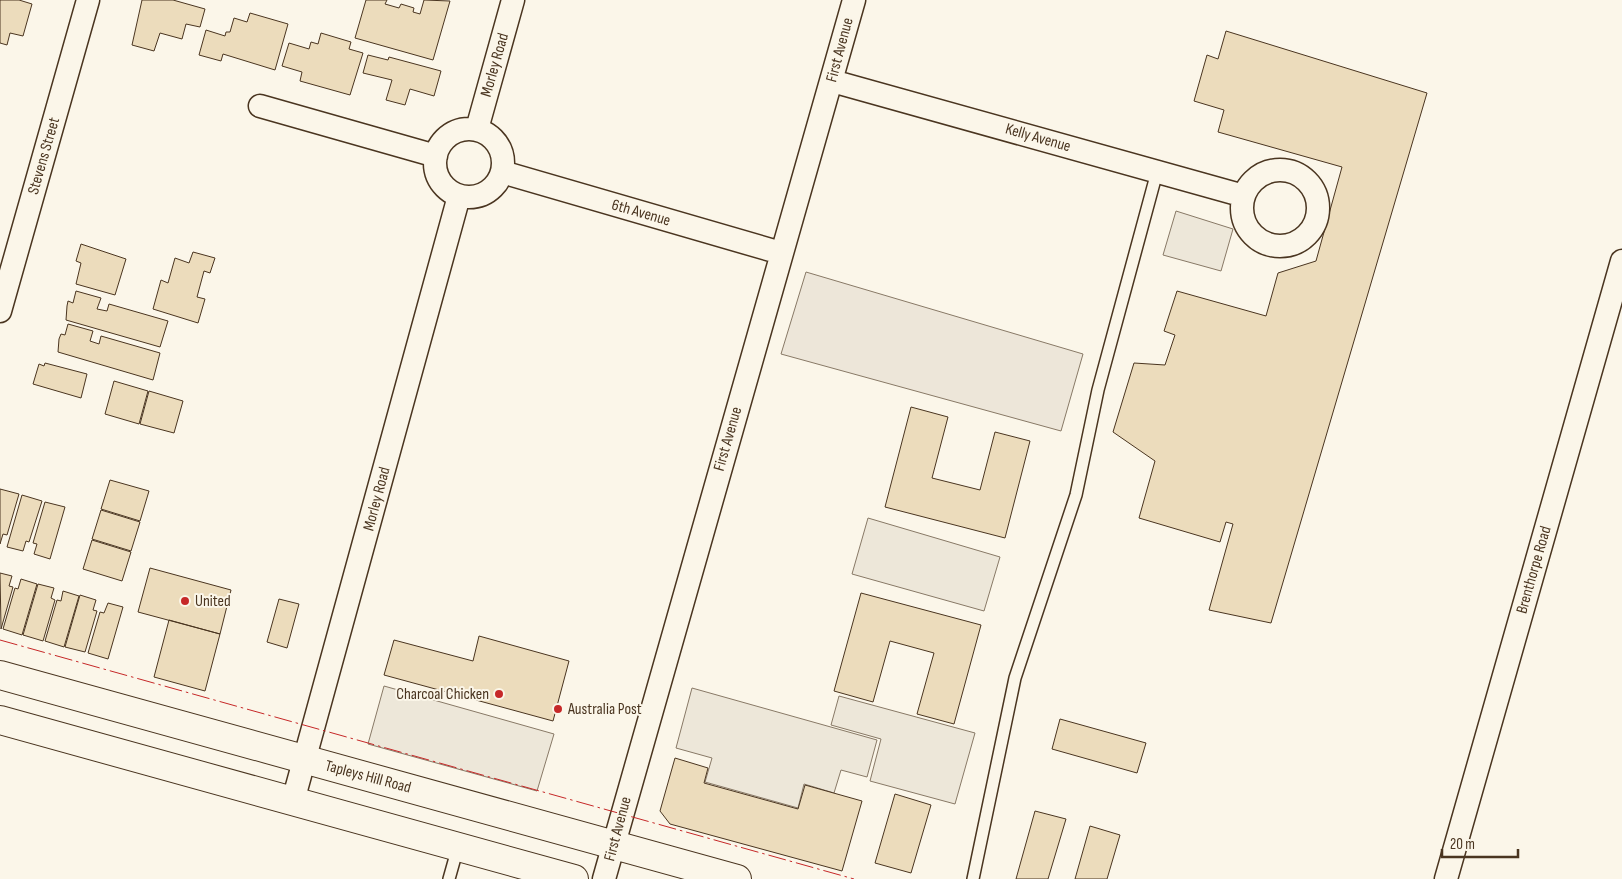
<svg xmlns="http://www.w3.org/2000/svg" width="1622" height="879" viewBox="0 0 1622 879" font-family="'Sofia Sans Condensed',sans-serif">
<rect width="100%" height="100%" fill="#fbf6e9"/>
<path fill="#ede6d9" stroke="#887966" d="M806 272 1083 354 1061 431 781 354Z"/>
<path fill="#ede7d9" stroke="#887966" d="M1176 211 1233 229 1221 271 1163 255Z
M868 518 1000 557 984 611 852 574Z
M384 686 554 734 537 791 368 744Z
M692 688 877 740 867 777 841 770 834 793 804 784 798 808 705 782 712 758 676 748Z
M839 696 975 733 955 804 870 781 881 739 831 725Z"/>
<path fill="#ecdcbc" stroke="#4a3520" d="M0 0H19L32 4 23 36 10 33 7 45 0 43Z
M142 0H173L205 9 200 27 186 24 182 39 160 33 154 51 132 45Z
M366 0H387L385 4 399 8 401 4 414 8 413 12 420 14 424 0 450 1 433 60 355 38Z
M250 13 288 24 275 70 223 54 221 61 199 55 206 30 225 36 226 32H230L234 18 247 22Z
M1226 31 1427 93 1271 623 1209 610 1233 524 1226 522 1220 542 1139 518 1155 461 1113 432 1134 363 1165 365 1175 335 1164 331 1177 291 1266 316 1278 273 1316 261 1342 167 1218 132 1224 110 1194 101 1207 55 1218 59Z
M321 33 351 42 349 49 363 53 350 95 300 81 302 72 282 66 289 43 309 49 311 42 318 44Z
M368 55 388 60 389 57 441 71 434 96 410 89 405 105 386 100 392 80 363 73Z
M81 244 126 259 115 295 76 284 81 263 76 261Z
M193 252 215 258 210 273 204 271 197 297 205 299 198 323 153 309 161 280 168 283 175 258 189 263Z
M76 291 101 298 97 309 107 311 109 304 168 321 160 347 66 320 67 306 68 301 73 303Z
M68 324 93 331 90 341 99 344 101 336 160 353 153 380 58 352 59 339 61 334 65 335Z
M45 363 87 374 81 398 33 384 39 364 44 366Z
M114 381 148 391 139 424 105 414Z
M149 391 183 401 174 433 140 424Z
M911 407 948 417 932 478 980 490 995 432 1030 441 1005 538 885 507Z
M110 480 149 491 140 521 101 509Z
M0 489 19 494 7 535 3 534 0 544Z
M22 495 42 501 29 542 26 541 23 551 7 547Z
M45 502 65 507 50 559 34 554 37 544 33 543Z
M101 510 140 522 131 551 92 539Z
M92 540 131 552 122 581 83 569Z
M150 568 231 590 220 634 138 612Z
M0 573 12 576 9 586 13 587 1 629Z
M21 579 37 584 22 635 3 629 15 588 18 589Z
M38 584 54 588 51 598 55 600 43 641 23 635Z
M63 591 79 596 64 647 45 641 57 600 61 601Z
M861 593 981 625 954 724 917 714 934 653 890 641 873 702 834 691Z
M80 595 96 600 93 610 97 611 85 652 65 647Z
M279 599 299 604 287 648 267 642Z
M108 603 123 607 108 659 88 653 100 612 104 613Z
M169 620 220 634 205 691 154 677Z
M479 636 569 661 553 721 384 675 394 640 473 661Z
M1060 719 1146 743 1137 773 1052 749Z
M675 758 708 768 704 783 798 809 805 785 862 801 842 871 670 824 660 811Z
M895 794 931 805 911 873 875 863Z
M1035 811 1066 819 1048 879H1016Z
M1090 826 1120 835 1107 879H1075Z"/>
<g fill="none" stroke-linecap="round" stroke-linejoin="round">
<g stroke="#4a3520" stroke-width="14">
<path id="service" d="M449 879 458 847
M973 879 1015 678 1076 495 1098 390 1157 172"/>
</g>
<g stroke="#4a3520" stroke-width="25">
<path id="minor" d="M832 81 1244 196
M260 106 436 156
M435 163a34 34 0 1 1 68 0a34 34 0 1 1-68 0Z
M477 129 513 0
M1242 208a38 38 0 1 1 76 0a38 38 0 1 1-76 0Z
M502 172 781 253
M0 311 88 0
M293 801 459 196
M604 879 854 0
M1446 879 1622 261"/>
</g>
<g stroke="#4a3520" stroke-width="30">
<path id="primary" d="M0 675 737 879
M0 720 574 879"/>
</g>
<use href="#service" stroke="#fbf6e9" stroke-width="11"/>
<use href="#minor" stroke="#fbf6e9" stroke-width="22"/>
<use href="#primary" stroke="#fbf6e9" stroke-width="28"/>
<path stroke="#c62828" stroke-width="1" stroke-dasharray="18 4 2.5 4" stroke-linecap="butt" d="M0 640 854 879"/>
</g>
<g fill="#c62828" stroke="#fbf6e9" stroke-width="2">
<circle cx="185" cy="601" r="5"/>
<circle cx="499" cy="694" r="5"/>
<circle cx="558" cy="709" r="5"/>
</g>
<g text-anchor="middle" dominant-baseline="central" stroke-width="4" stroke-linejoin="round" paint-order="stroke">
<g font-size="16" fill="#4a3520" stroke="#fbf6e9">
<text transform="translate(840 50) rotate(-75)">First Avenue</text>
<text transform="translate(495 65) rotate(-74)">Morley Road</text>
<text transform="translate(1038 138) rotate(16)">Kelly Avenue</text>
<text transform="translate(44 156) rotate(-74)">Stevens Street</text>
<text transform="translate(641 213) rotate(16)">6th Avenue</text>
<text transform="translate(728 439) rotate(-74)">First Avenue</text>
<text transform="translate(377 499) rotate(-75)">Morley Road</text>
<text transform="translate(1534 570) rotate(-74)">Brenthorpe Road</text>
<text transform="translate(368 777) rotate(15)">Tapleys Hill Road</text>
<text transform="translate(618 829) rotate(-75)">First Avenue</text>
</g>
<g font-size="16" fill="#4a3520" stroke="#fbf6e9" text-anchor="start">
<text x="195" y="601">United</text>
<text x="489" y="694" text-anchor="end">Charcoal Chicken</text>
<text x="568" y="709">Australia Post</text>
</g>
</g>
<path d="M1442 849v8h76v-8" fill="none" stroke="#4a3520" stroke-width="2.5"/>
<text x="1450" y="849" font-size="15" fill="#4a3520" stroke="#fbf6e9" stroke-width="4" paint-order="stroke">20 m</text>
</svg>
